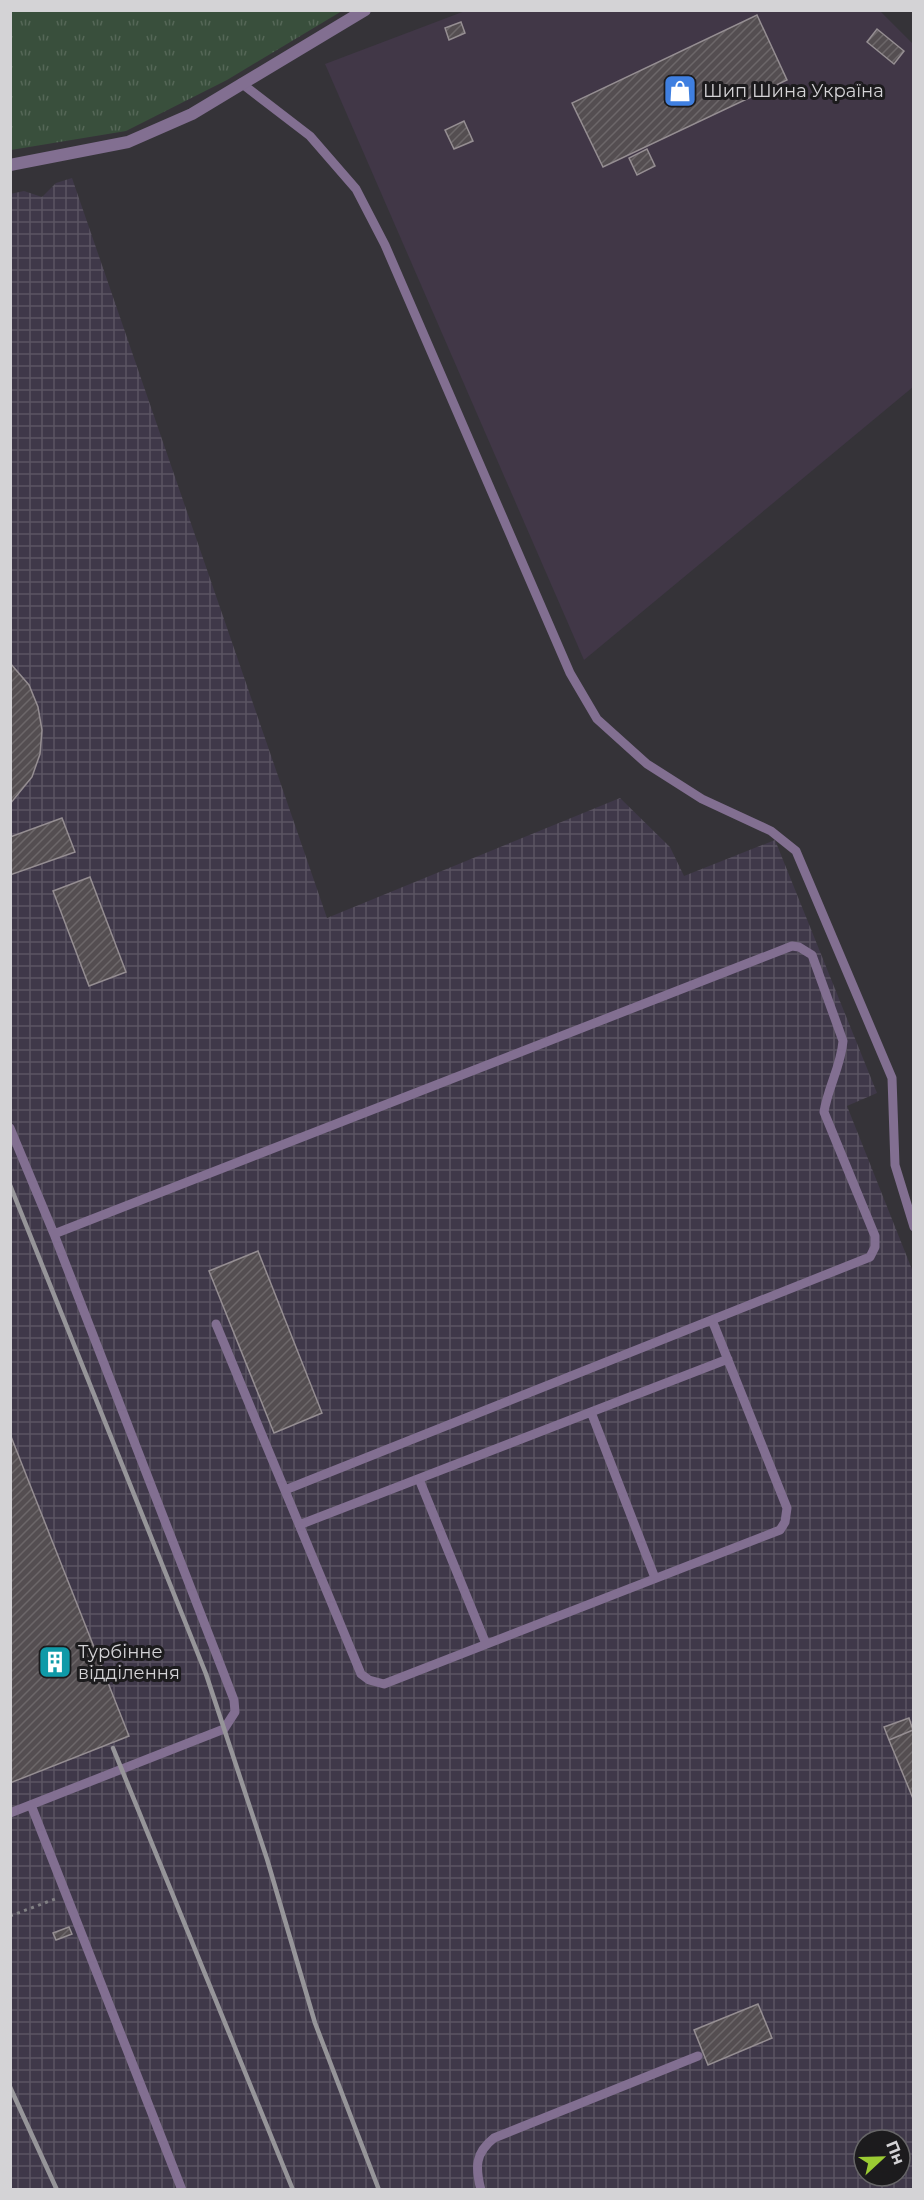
<svg xmlns="http://www.w3.org/2000/svg" width="924" height="2200" viewBox="0 0 924 2200" font-family="Montserrat,sans-serif">
<defs>
<pattern id="industrial-grid" width="8" height="8" patternUnits="userSpaceOnUse" patternTransform="scale(1.5)"><rect width="8" height="8" fill="#3f3849"/><path d="M0 4h8M4 0v8" fill="none" stroke="#5a5462"/></pattern>
<pattern id="grass-tufts" width="24" height="20" patternUnits="userSpaceOnUse" patternTransform="scale(1.5)"><rect width="24" height="20" fill="#394f3c"/><path d="M3 7l-1-3M5 7V3M7 7l1-3M15 17l-1-3M17 17v-4M19 17l1-3" fill="none" stroke="#556757"/></pattern>
<pattern id="building-hatch" width="6" height="6" patternUnits="userSpaceOnUse" patternTransform="scale(1.5)"><rect width="6" height="6" fill="#544e51"/><path d="M-1 1l2-2M0 6l6-6M5 7l2-2" fill="none" stroke="#6c6769"/></pattern>
</defs>
<rect width="100%" height="100%" fill="#353338"/>
<path fill="#413747" d="M465 11H880L913 44V387L584 660 325 64Z"/>
<path fill="url(#industrial-grid)" fill-rule="evenodd" d="M72 178 327 918 620 798 670 847 684 876 775 840 877 1093 847 1106 913 1272 914 2189 11 2190 10 194 24 191 42 197 56 183ZM864 2140H900V2176H864Z"/>
<path fill="url(#grass-tufts)" d="M10 11 11 10 342 11 227 80 126 131 11 150Z"/>
<path fill="url(#building-hatch)" stroke="#958e92" stroke-width="1.5" d="M757 15 787 80 603 167 572 103Z
M461 22 465 33 449 40 445 28Z
M877 29 904 51 894 64 867 42Z
M464 121 473 141 454 149 445 130Z
M647 149 655 166 637 175 629 158Z
M10 663 29 685 38 707 42 730 40 754 32 777 10 804Z
M62 818 75 852 10 875V837Z
M90 877 126 972 89 986 53 891Z
M258 1251 322 1413 274 1433 209 1271Z
M10 1434 129 1736 10 1783Z
M909 1718 913 1730 889 1740 884 1727Z
M913 1730H914V1801L889 1740Z
M69 1927 72 1934 56 1940 53 1933Z
M758 2004 772 2038 708 2065 694 2030Z"/>
<g fill="none" stroke-linecap="round" stroke-linejoin="round">
<path stroke="#818084" stroke-width="3" stroke-dasharray="3 4.5" stroke-linecap="butt" d="M10 1916 55 1899"/>
<path stroke="#826f91" stroke-width="9" d="M241 83 310 136 356 189 385 245 570 673 597 719 647 764 702 799 771 831 796 851 892 1078 895 1165 914 1227
M10 1128 54 1234 234 1700 235 1712 224 1729 10 1813
M54 1234 792 946 799 947 812 955 843 1041C841 1066 828 1087 824 1112L875 1236V1247L870 1257 285 1490
M216 1324 361 1674 369 1680 384 1684 780 1530 785 1522 787 1508 712 1320
M591 1412 655 1578
M419 1479 486 1644
M299 1525 728 1359
M31 1805 182 2190
M481 2190C475 2167 475 2153 494 2138L698 2056"/>
<path stroke="#826f91" stroke-width="12" d="M10 165 128 142 192 114 365 10"/>
<path stroke="#969599" stroke-width="4.5" d="M10 1185 206 1674 267 1859 315 2023 379 2190
M113 1748 293 2190
M10 2087 57 2190"/>
</g>
<defs>
<g id="shop-square" transform="scale(1.725)"><rect x="-9" y="-9" width="18" height="18" rx="4" fill="#3f7fe0" stroke="#1c1b1d"/><path d="M-5-2.5h2.3a2.7 3.5 0 0 1 5.4 0H5L5.5 6h-11ZM-1.5-2.5h3a1.5 2.3 0 0 0-3 0Z" fill="#fff"/></g>
<g id="building-square" transform="scale(1.725)"><rect x="-9" y="-9" width="18" height="18" rx="4" fill="#0f9aa8" stroke="#1c1b1d"/><path d="M-4-6H4V6H1V3H-1V6H-4ZM-2.5-4.3h1.7v1.8h-1.7ZM.8-4.3h1.7v1.8H.8ZM-2.5-1h1.7V.8h-1.7ZM.8-1h1.7V.8H.8Z" fill="#fff"/></g>
</defs>
<g fill-rule="evenodd">
<use href="#shop-square" x="680" y="91"/>
<use href="#building-square" x="55" y="1662"/>
</g>
<g text-anchor="middle" dominant-baseline="central" stroke-width="6" stroke-linejoin="round" paint-order="stroke">
<g font-size="18" fill="#d4d3d6" stroke="#1c1b1d" text-anchor="start">
<text x="703" y="91">Шип Шина Україна</text>
<text x="78" y="1652">Турбінне<tspan x="78" dy="21">відділення</tspan></text>
</g>
</g>
<rect width="924" height="2200" fill="none" stroke="#d4d3d6" stroke-width="24"/>
<g transform="translate(882 2158) rotate(68)"><circle r="28" fill="#1c1b1d" stroke="#666567" stroke-width="1.5"/>
<path d="M0-4.5L10 22L0 15L-10 22Z" fill="#9bcb33"/>
<text y="-9" font-size="16" font-weight="bold" text-anchor="middle" fill="#d4d3d6">Пн</text>
</g>
</svg>
